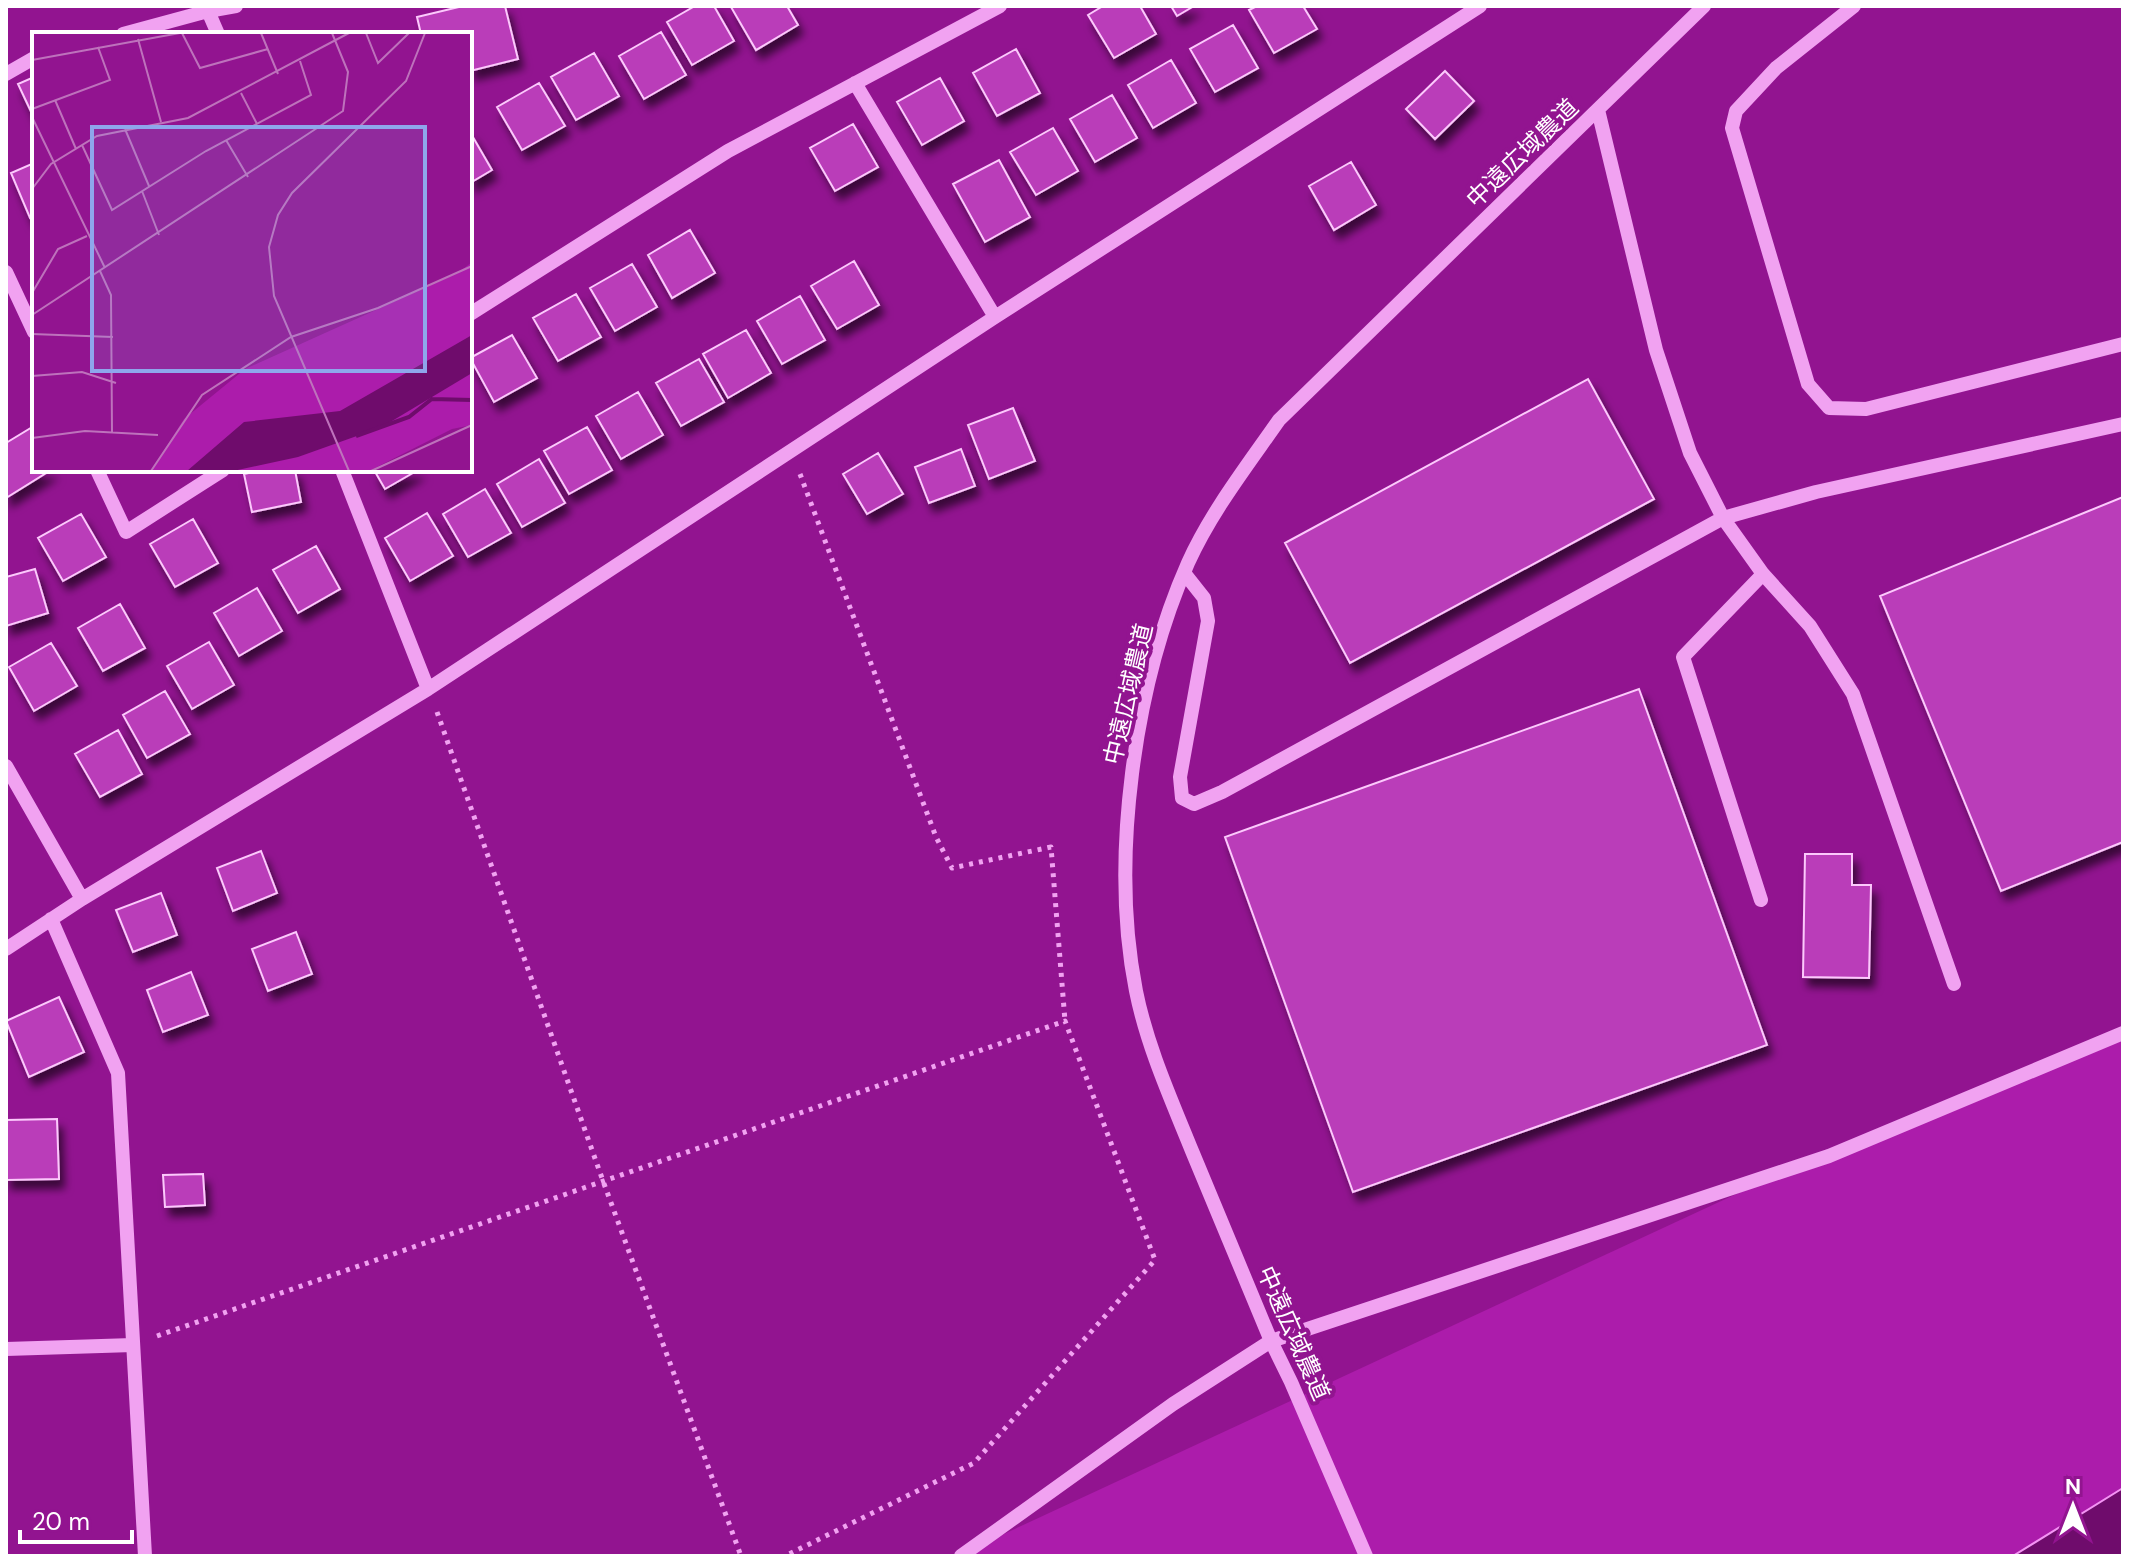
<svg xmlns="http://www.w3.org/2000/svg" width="2129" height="1562" viewBox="0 0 2129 1562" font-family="'DM Sans','Noto Sans JP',sans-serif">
<defs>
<filter id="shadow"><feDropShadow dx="5" dy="9" stdDeviation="4" flood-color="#0009"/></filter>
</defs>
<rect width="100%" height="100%" fill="#921490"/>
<path fill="#ac1cab" d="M2123 1027V1556H966L978 1546 1790 1169Z"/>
<path fill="#6f0c6c" stroke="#f494f4" stroke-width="2" d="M2123 1488V1556H2013Z"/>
<path fill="#ba3db9" stroke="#fcc9fc" stroke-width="2" filter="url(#shadow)" d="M463 6H505L518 59 470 71V34H421L417 17Z
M695 6H714L734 41 692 65 667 22Z
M787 6 798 25 756 50 731 7Z
M1103 6H1140L1156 34 1114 58 1088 15Z
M1171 6H1194L1177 16Z
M1257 6H1303L1317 29 1274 53 1249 10Z
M1233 25 1258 68 1215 92 1190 49Z
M661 32 686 75 644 99 619 56Z
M1016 49 1040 93 997 116 973 73Z
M594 53 619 96 576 120 551 77Z
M1171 60 1196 103 1153 128 1128 85Z
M1445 71 1474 101 1435 139 1406 109Z
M34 77V118L18 84Z
M940 78 964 121 922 145 897 102Z
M539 83 565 126 522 150 497 107Z
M1112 95 1137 138 1095 162 1070 119Z
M853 124 878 167 835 191 810 148Z
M1053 128 1078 171 1036 195 1010 152Z
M470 132 492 170 470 183Z
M999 160 1030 217 985 242 953 184Z
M1351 162 1376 205 1334 230 1309 186Z
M34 163V216L30 218 11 173Z
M690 230 715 273 672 298 648 255Z
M854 261 879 305 837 329 811 286Z
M632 264 657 307 615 331 590 288Z
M576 294 601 337 558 361 533 318Z
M800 296 825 340 782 364 757 321Z
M746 330 771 373 728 398 703 354Z
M512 335 537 378 494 402 470 358Z
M699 359 724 402 681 426 656 383Z
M1588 379 1654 499 1350 663 1285 543Z
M638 392 663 435 621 459 596 416Z
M1013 408 1035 461 989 479 968 425Z
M34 426V470H51L6 498V443Z
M587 427 612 470 569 494 544 451Z
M961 449 975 486 929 503 915 467Z
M878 453 903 494 867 514 843 474Z
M539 459 565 503 522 527 497 484Z
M263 470H295L301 502 252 512 244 474Z
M374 470H418L385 489Z
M485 489 511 533 468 557 443 514Z
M2123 497V842L2001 891 1880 596Z
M427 513 453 556 410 581 385 538Z
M81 514 106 557 63 581 38 538Z
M193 519 218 563 175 587 150 544Z
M316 546 340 589 298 613 273 570Z
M35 569 48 613 6 626V577Z
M257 588 282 631 239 656 214 613Z
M120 604 145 648 103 671 78 628Z
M209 642 234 685 192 709 167 666Z
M51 643 77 686 34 711 9 667Z
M1639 689 1767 1045 1353 1192 1225 837Z
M165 691 190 734 147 758 123 715Z
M118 730 142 774 100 797 75 754Z
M261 851 277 893 233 911 217 868Z
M1805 854H1852V885H1871L1869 978 1803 977Z
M161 893 177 935 133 952 116 910Z
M296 932 312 974 268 991 252 949Z
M191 972 208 1015 163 1032 147 990Z
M59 997 84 1052 29 1077 6 1021Z
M57 1119 59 1179 6 1180V1120Z
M203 1174 205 1205 165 1207 163 1175Z"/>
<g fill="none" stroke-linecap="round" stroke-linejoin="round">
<path stroke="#f1a2f1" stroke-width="5" stroke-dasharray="4 6" stroke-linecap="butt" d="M800 474 936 837 952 868 1051 847 1065 1021
M437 712 603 1181 741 1556
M157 1336 1065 1021 1155 1260 974 1463 785 1556"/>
<path stroke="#f1a2f1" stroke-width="14" d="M1854 6 1776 68 1736 111 1732 128 1808 384 1829 408 1866 409 2123 344
M208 11 218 34
M123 34 208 11 236 6
M6 74 34 58
M855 83 995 317
M1598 110 1656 350 1690 453 1723 518 1763 574 1810 626 1853 694 1954 984
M6 272 34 332
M470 314 728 151 1000 6
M97 470 126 532 223 470
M342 470 428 689
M1185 574 1204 598 1208 621 1180 777 1182 798 1194 804 1222 792 1723 518 1816 492 2123 424
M6 766 82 899
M1761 900 1683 657 1763 574
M51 919 118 1073 145 1556
M6 949 82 899 428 689 995 317 1480 6
M6 1349 133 1345
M961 1556 1173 1404 1271 1341 1829 1156 2123 1033
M1366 1556 1291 1382 1271 1341C1245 1278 1218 1214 1192 1151 1171 1099 1147 1046 1136 991 1110 860 1134 685 1188 563 1211 512 1247 466 1279 420L1704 6"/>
</g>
<g text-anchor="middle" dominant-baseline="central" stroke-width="8" stroke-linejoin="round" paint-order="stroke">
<g font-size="24" fill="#fff" stroke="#921490">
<text transform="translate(1522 153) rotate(-44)">中遠広域農道</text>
<text transform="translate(1128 694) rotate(-77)">中遠広域農道</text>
<text transform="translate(1294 1333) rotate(66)">中遠広域農道</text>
</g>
</g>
<g transform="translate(32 32)">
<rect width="440" height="440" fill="#921490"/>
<path d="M440 230V393L420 397 337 439H119L152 387 213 337 426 241Z" fill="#ac1cab"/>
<path d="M440 303V341L350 395 266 425 201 439H155L212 390 308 379Z" fill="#6f0c6c"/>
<path fill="none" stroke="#6f0c6c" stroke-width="4" d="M400 367 440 368M324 404 377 385 401 366"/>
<path fill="none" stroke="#be72bc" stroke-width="2" d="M150 1 168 36 236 17M229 1 246 42M334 1 346 31 377 1M106 7 129 90M0 28 148 1M209 61 225 92M23 68 44 117M0 77 78 48 66 15M0 85 73 236M93 97 117 154M194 108 216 145M50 113 80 178 174 119 279 63 268 29M0 157 19 132 65 104 156 86 317 1M110 159 127 203M68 239 79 263 80 400M0 261 26 217 55 204M0 283 311 79 316 40 300 1M0 302 81 305M0 344 50 340 84 351M0 406 53 399 126 403M119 439 170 363 259 305 346 276 440 234M317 439 242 264 237 215 246 183 260 161 374 49 393 1M339 439 440 393"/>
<path fill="#8ea6ec" fill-opacity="0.15" stroke="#8ea6ec" stroke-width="4" d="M60 95H393V339H60Z"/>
<rect width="440" height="440" fill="none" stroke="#fff" stroke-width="4"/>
</g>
<rect width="2129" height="1562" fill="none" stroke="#ffffff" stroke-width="16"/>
<g transform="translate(2073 1506)" stroke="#921490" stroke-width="6" paint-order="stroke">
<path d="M0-6L14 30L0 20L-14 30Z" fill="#ffffff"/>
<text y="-12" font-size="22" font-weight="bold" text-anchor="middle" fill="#ffffff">N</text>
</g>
<path d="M20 1530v12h112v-12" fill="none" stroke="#ffffff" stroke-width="4"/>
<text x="32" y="1530" font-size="24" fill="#ffffff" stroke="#921490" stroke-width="6" paint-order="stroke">20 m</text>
</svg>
